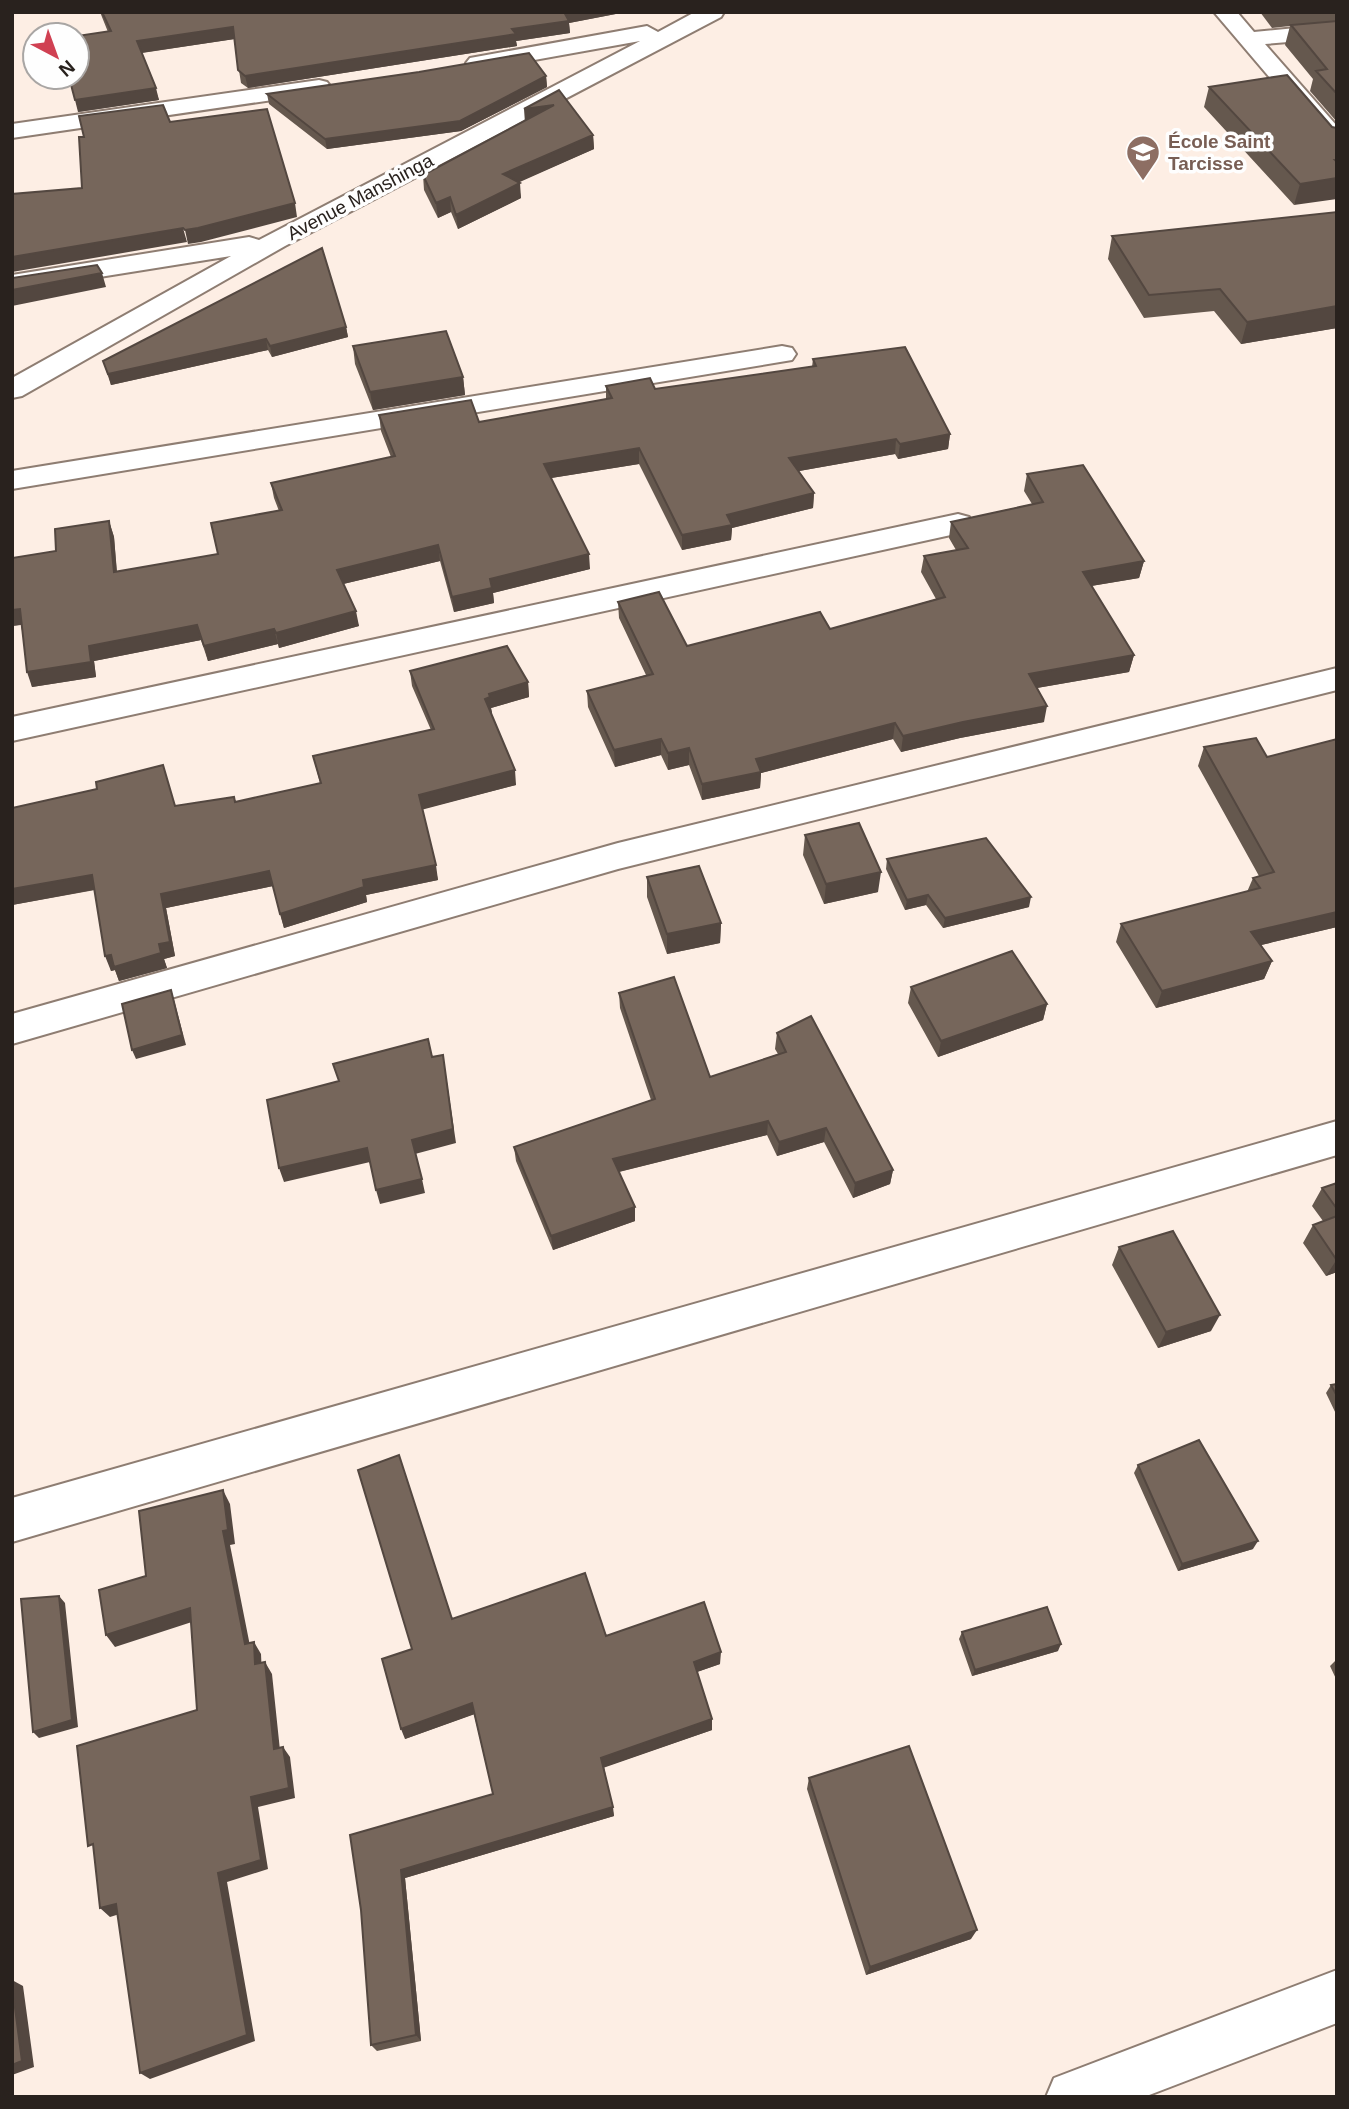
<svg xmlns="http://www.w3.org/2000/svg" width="1349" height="2109" viewBox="0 0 1349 2109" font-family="Arial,sans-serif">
<rect width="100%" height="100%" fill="#fdeee4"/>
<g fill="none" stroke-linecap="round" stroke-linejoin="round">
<g stroke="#8e7d72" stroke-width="4">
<path id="minor" d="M695 12H724L721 17 285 246 22 396 12 398V378L231 256 12 291V275L249 237 259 240 640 41 478 70 470 68 466 63 470 58 647 26 658 32Z
M1214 12H1237L1254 32 1337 24V38L1265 44 1337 126V148L1328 146Z
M319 80 327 82 331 87 327 92 12 138V124Z
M782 346 792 348 796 354 792 360 12 489V471Z
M958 514 969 517 973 524 969 531 12 741V717Z
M1337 668V690L618 869 12 1044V1014L618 843Z
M1337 1121V1155L12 1542V1498Z
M1337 1970V2023L1144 2097H1046L1054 2078Z"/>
</g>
<use href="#minor" fill="#fff" fill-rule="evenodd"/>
</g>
<path fill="#65584e" d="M100 12H626L569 23 570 33 516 41 517 46 248 88 241 83 234 39 142 53 159 100 78 112 108 32Z
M1260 12H1337V122L1310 91 1313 79 1285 45 1290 26 1272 28Z
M546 76 547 87 461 131 327 149 269 104 267 94Z
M1209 87 1332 127 1294 205 1204 107Z
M593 135 594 149 518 182 521 198 458 229 451 212 438 218 424 190 423 175Z
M1337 212V328L1241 344 1214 311 1144 318 1108 259 1112 236Z
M346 327 348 337 272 357 268 350 111 385 103 361Z
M353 346 463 377 465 395 373 410 355 364Z
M813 359 950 434 948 449 898 459 895 454 799 471 814 493 813 508 732 528 731 540 682 550 639 464 551 478 590 569 493 593 494 603 454 612 440 561 343 584 359 626 279 648 278 644 208 661 201 640 94 661 96 677 32 687 21 625 12 626V558L56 551 109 521 114 537 117 572 218 554 279 511 274 498 271 483 391 457 381 431 379 415 479 422 606 399V386L655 389 812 367Z
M1027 474 1144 561 1139 578 1091 586 1134 655 1129 672 1037 688 1044 722 960 738 901 752 893 739 761 773 760 788 702 800 689 765 668 770 661 755 615 767 588 707 587 691 646 675 619 618 618 602 687 646 830 629 936 599 921 572 924 556 956 550 949 538 951 522 1032 504 1024 491Z
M410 671 528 682 529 697 491 708 492 713H491L516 785 422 809 438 880 366 895 367 902 284 928 273 886 166 908 175 956 164 959 167 968 119 981 115 970 111 971 95 890 12 905V808L175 806 234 797 235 802 320 783 313 756 431 730 412 686Z
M1337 739V927L1261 945 1272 961 1264 979 1156 1008 1116 942 1121 924 1247 892 1253 878 1259 876 1198 766 1204 747 1267 757Z
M805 835 878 892 824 904 803 855Z
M887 859 1029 907 943 928 926 905 905 910 886 869Z
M647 877 721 923 720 943 667 954 647 897Z
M911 987 1047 1004 1043 1020 938 1057 908 1003Z
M619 993 710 1077 778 1054 775 1049 777 1033 893 1170 890 1184 853 1198 824 1142 777 1156 767 1135 619 1172 635 1221 553 1250 516 1161 514 1147 651 1100 620 1008Z
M1337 1183V1272L1326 1276 1303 1243 1313 1225 1323 1221 1312 1206 1322 1188Z
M1119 1247 1211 1331 1158 1348 1112 1265Z
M1337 1384V1416L1326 1393 1331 1385Z
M1138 1465 1253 1549 1178 1571 1134 1473Z
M452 1619 606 1636 720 1664 697 1672 712 1730 604 1767 614 1816 405 1878 421 2041 377 2051 371 2045 361 1910 493 1794 474 1714 405 1739 412 1649Z
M962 1632 1058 1651 972 1676 959 1639Z
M1336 1660H1337V1681L1330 1666Z
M809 1778 971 1939 866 1975 807 1789Z"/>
<path fill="#534740" d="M564 12H626L569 23 570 33 516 41 517 46 248 88 245 76 512 29Z
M233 27 235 39 140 53 137 41Z
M546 76 547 87 461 131 327 149 325 139Z
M156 88 159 100 78 112 75 100Z
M554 105 525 123 524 109Z
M593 135 594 149 504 189 503 174Z
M1337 160V199L1294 205 1300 184Z
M520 183 521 198 458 229 456 215Z
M450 197 451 212 438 218 436 203Z
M295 203 297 217 201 242 188 244 185 230Z
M183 228 187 242 12 272V257Z
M102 273 106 287 12 306V290Z
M1337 306V328L1241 344 1247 322Z
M346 327 348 337 272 357 270 346Z
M266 339 268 350 111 385 108 374Z
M463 377 465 395 373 410 370 392Z
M950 434 948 449 898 459 900 444Z
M896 439 895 454 788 473 789 458Z
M639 448V464L545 479 544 464Z
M814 493 813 508 732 528 731 540 682 550V535L727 515Z
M109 521 114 537 118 588 114 572Z
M438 545 440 561 339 585 337 570Z
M589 554 590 569 493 593 494 603 454 612 452 597 490 579Z
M1144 561 1139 578 1079 588 1083 572Z
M20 609 25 624 12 626V610Z
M356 611 359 626 279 648 276 633Z
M197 625 201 640 94 661 96 677 32 687 27 672 89 646Z
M274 629 278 644 208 661 204 646Z
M1134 655 1129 672 1025 690 1029 674Z
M528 682 529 697 491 708 492 713 487 714 485 699 489 694Z
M1047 706 1044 722 960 738 901 752 903 736 963 722Z
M895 723 893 739 761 773 760 788 702 800V784L756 759Z
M661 739V755L615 767 614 750Z
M689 748V765L668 770V753Z
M515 770 516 785 421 810 419 795Z
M436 865 438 880 366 895 367 902 284 928 280 914 363 880Z
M269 871 273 886 166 908 175 956 164 959 167 968 119 981 115 970 111 971 105 956 159 944 161 894Z
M881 872 878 892 824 904 826 884Z
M92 875 98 889 12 905V889Z
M928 895 926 905 905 910 907 900Z
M1031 897 1029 907 943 928 945 918Z
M1337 912V927L1244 949 1251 932Z
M721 923 720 943 667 954V934Z
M1272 961 1264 979 1156 1008 1162 991Z
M171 990 174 1000 186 1045 136 1059 132 1050Z
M1047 1004 1043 1020 938 1057 941 1041Z
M443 1055 456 1143 415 1154 412 1140Z
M768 1121 767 1135 614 1173 613 1159Z
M826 1128 824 1142 777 1156 779 1142Z
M367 1148 370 1162 284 1182 279 1168Z
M893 1170 890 1184 853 1198 855 1183Z
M422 1179 425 1193 380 1204 376 1190Z
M635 1207V1221L553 1250 551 1236Z
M1337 1259V1272L1326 1276Z
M1220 1315 1211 1331 1158 1348 1166 1332Z
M223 1490 230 1504 235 1544 230 1545 252 1656 245 1644 223 1531Z
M1258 1541 1253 1549 1178 1571 1182 1564Z
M59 1596 65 1603 78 1727 39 1738 33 1732Z
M190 1608 198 1620 115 1647 106 1635Z
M254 1642 261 1654 262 1676 255 1664Z
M1061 1644 1058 1651 972 1676 975 1670Z
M721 1652 720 1664 694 1673V1662Z
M265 1662 272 1674 281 1760 274 1749Z
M472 1703 475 1714 405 1739 401 1729Z
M712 1719V1730L603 1768 601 1758Z
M283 1747 290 1757 295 1798 258 1807 268 1869 227 1882 255 2041 150 2079 140 2073 218 1873 251 1797Z
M613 1807 614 1816 405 1878 421 2041 416 2035 401 1870Z
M116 1904 126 1912 110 1917 100 1908Z
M977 1930 971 1939 866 1975 870 1967Z
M12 1980 23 1986 34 2067 12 2075Z"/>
<path fill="#76665b" stroke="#534740" stroke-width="2" d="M102 12H564L569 21 512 29 516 34 245 76 238 70 233 27 137 41 156 88 75 100 69 77H77V36L111 31Z
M1337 21V94L1316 71 1327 69 1291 25Z
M529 53 546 76 460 121 325 139 267 94 419 72Z
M1287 75 1332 127 1337 128V160H1335L1337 162V178L1300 184 1209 87Z
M559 90 593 135 503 174 520 183 456 215 450 197 436 203 423 175 554 105 524 109Z
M163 105 170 122 267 109 295 203 198 228 185 230 183 228 12 257V194L82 188 79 137H84L79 116Z
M1337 212V306L1247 322 1220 289 1149 295 1112 236Z
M322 248 346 327 270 346 266 339 108 374 103 361Z
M97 265 102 273 12 290V278Z
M446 331 463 377 370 392 353 346Z
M905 347 950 434 900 444 896 439 789 458 814 493 727 515 732 525 682 535 639 448 544 464 589 554 490 579 492 588 452 597 438 545 337 570 356 611 276 633 274 629 204 646 197 625 89 646 91 662 27 672 20 609 12 610V558L56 551 55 529 109 521 114 572 218 554 211 523 282 510 271 483 395 456 379 415 471 400 479 422 612 398 606 386 650 378 655 389 816 366 813 359Z
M1083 465 1144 561 1083 572 1134 655 1029 674 1047 706 963 722 903 736 895 723 756 759 761 772 702 784 689 748 668 753 661 739 614 750 587 691 653 674 618 602 659 592 687 646 820 612 830 629 945 597 924 556 968 548 951 522 1043 502 1027 474Z
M507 646 528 682 489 694 490 697 485 699 515 770 419 795 436 865 363 880 364 887 280 914 269 871 161 894 170 942 159 944 161 953 114 967 111 955 105 956 92 875 12 889V808L97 789 96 782 163 765 175 806 234 797 235 802 321 783 313 756 434 729 410 671Z
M1256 738 1267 757 1337 739V912L1251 932 1272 961 1162 991 1121 924 1260 888 1253 878 1274 872 1204 747Z
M859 823 881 872 826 884 805 835Z
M986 838 1031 897 945 918 928 895 907 900 887 859Z
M699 866 721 923 667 934 647 877Z
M1012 951 1047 1004 941 1041 911 987Z
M674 977 710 1077 786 1052 777 1033 811 1016 893 1170 855 1183 826 1128 779 1142 768 1121 613 1159 635 1207 551 1236 514 1147 655 1099 619 993Z
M171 990 182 1035 132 1050 122 1004Z
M428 1039 432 1057 443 1055 453 1129 412 1140 422 1179 376 1190 367 1148 279 1168 267 1100 339 1081 333 1064Z
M1337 1183V1209L1322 1188Z
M1337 1216V1259H1336L1313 1225Z
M1173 1231 1220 1315 1166 1332 1119 1247Z
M1337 1384V1396L1331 1385Z
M1199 1440 1258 1541 1182 1564 1138 1465Z
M399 1455 452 1619 585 1573 606 1636 704 1602 721 1652 694 1662 712 1719 601 1758 613 1807 401 1870 416 2035 371 2045 361 1910 350 1835 493 1794 472 1703 401 1729 382 1659 412 1649 358 1470Z
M223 1490 228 1530 223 1531 245 1644 254 1642 255 1664 265 1662 274 1749 283 1747 289 1788 251 1797 261 1860 218 1873 247 2035 140 2073 116 1904 100 1908 93 1844 88 1846 77 1746 197 1710 190 1608 106 1635 99 1590 146 1576 139 1511Z
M59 1596 72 1720 33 1732 21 1599Z
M1047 1607 1061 1644 975 1670 962 1632Z
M909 1746 977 1930 870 1967 809 1778Z
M12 1985 22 2061 12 2065Z"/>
<defs>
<g id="school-pin" transform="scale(1.75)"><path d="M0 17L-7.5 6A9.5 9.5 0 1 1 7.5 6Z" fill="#8d6e63" stroke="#fefefe"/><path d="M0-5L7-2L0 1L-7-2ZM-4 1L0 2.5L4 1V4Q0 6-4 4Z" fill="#fff"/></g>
</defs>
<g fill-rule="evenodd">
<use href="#school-pin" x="1143" y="152"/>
</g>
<g text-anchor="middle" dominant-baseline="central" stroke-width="7" stroke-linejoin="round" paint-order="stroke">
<g font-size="19" font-weight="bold" fill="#785e54" stroke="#fefefe" text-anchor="start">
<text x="1168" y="141">École Saint<tspan x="1168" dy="22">Tarcisse</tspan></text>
</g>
<g font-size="19" fill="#29221e" stroke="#fefefe">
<text transform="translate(360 197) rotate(-28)">Avenue Manshinga</text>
</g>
</g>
<rect width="1349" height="2109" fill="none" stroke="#29221e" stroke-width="28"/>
<g transform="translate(56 56) rotate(139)"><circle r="33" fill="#fefefe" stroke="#a9a6a4" stroke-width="2"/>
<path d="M0-5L12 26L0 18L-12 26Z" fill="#d04052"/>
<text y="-10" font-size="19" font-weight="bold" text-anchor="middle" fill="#29221e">N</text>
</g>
</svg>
